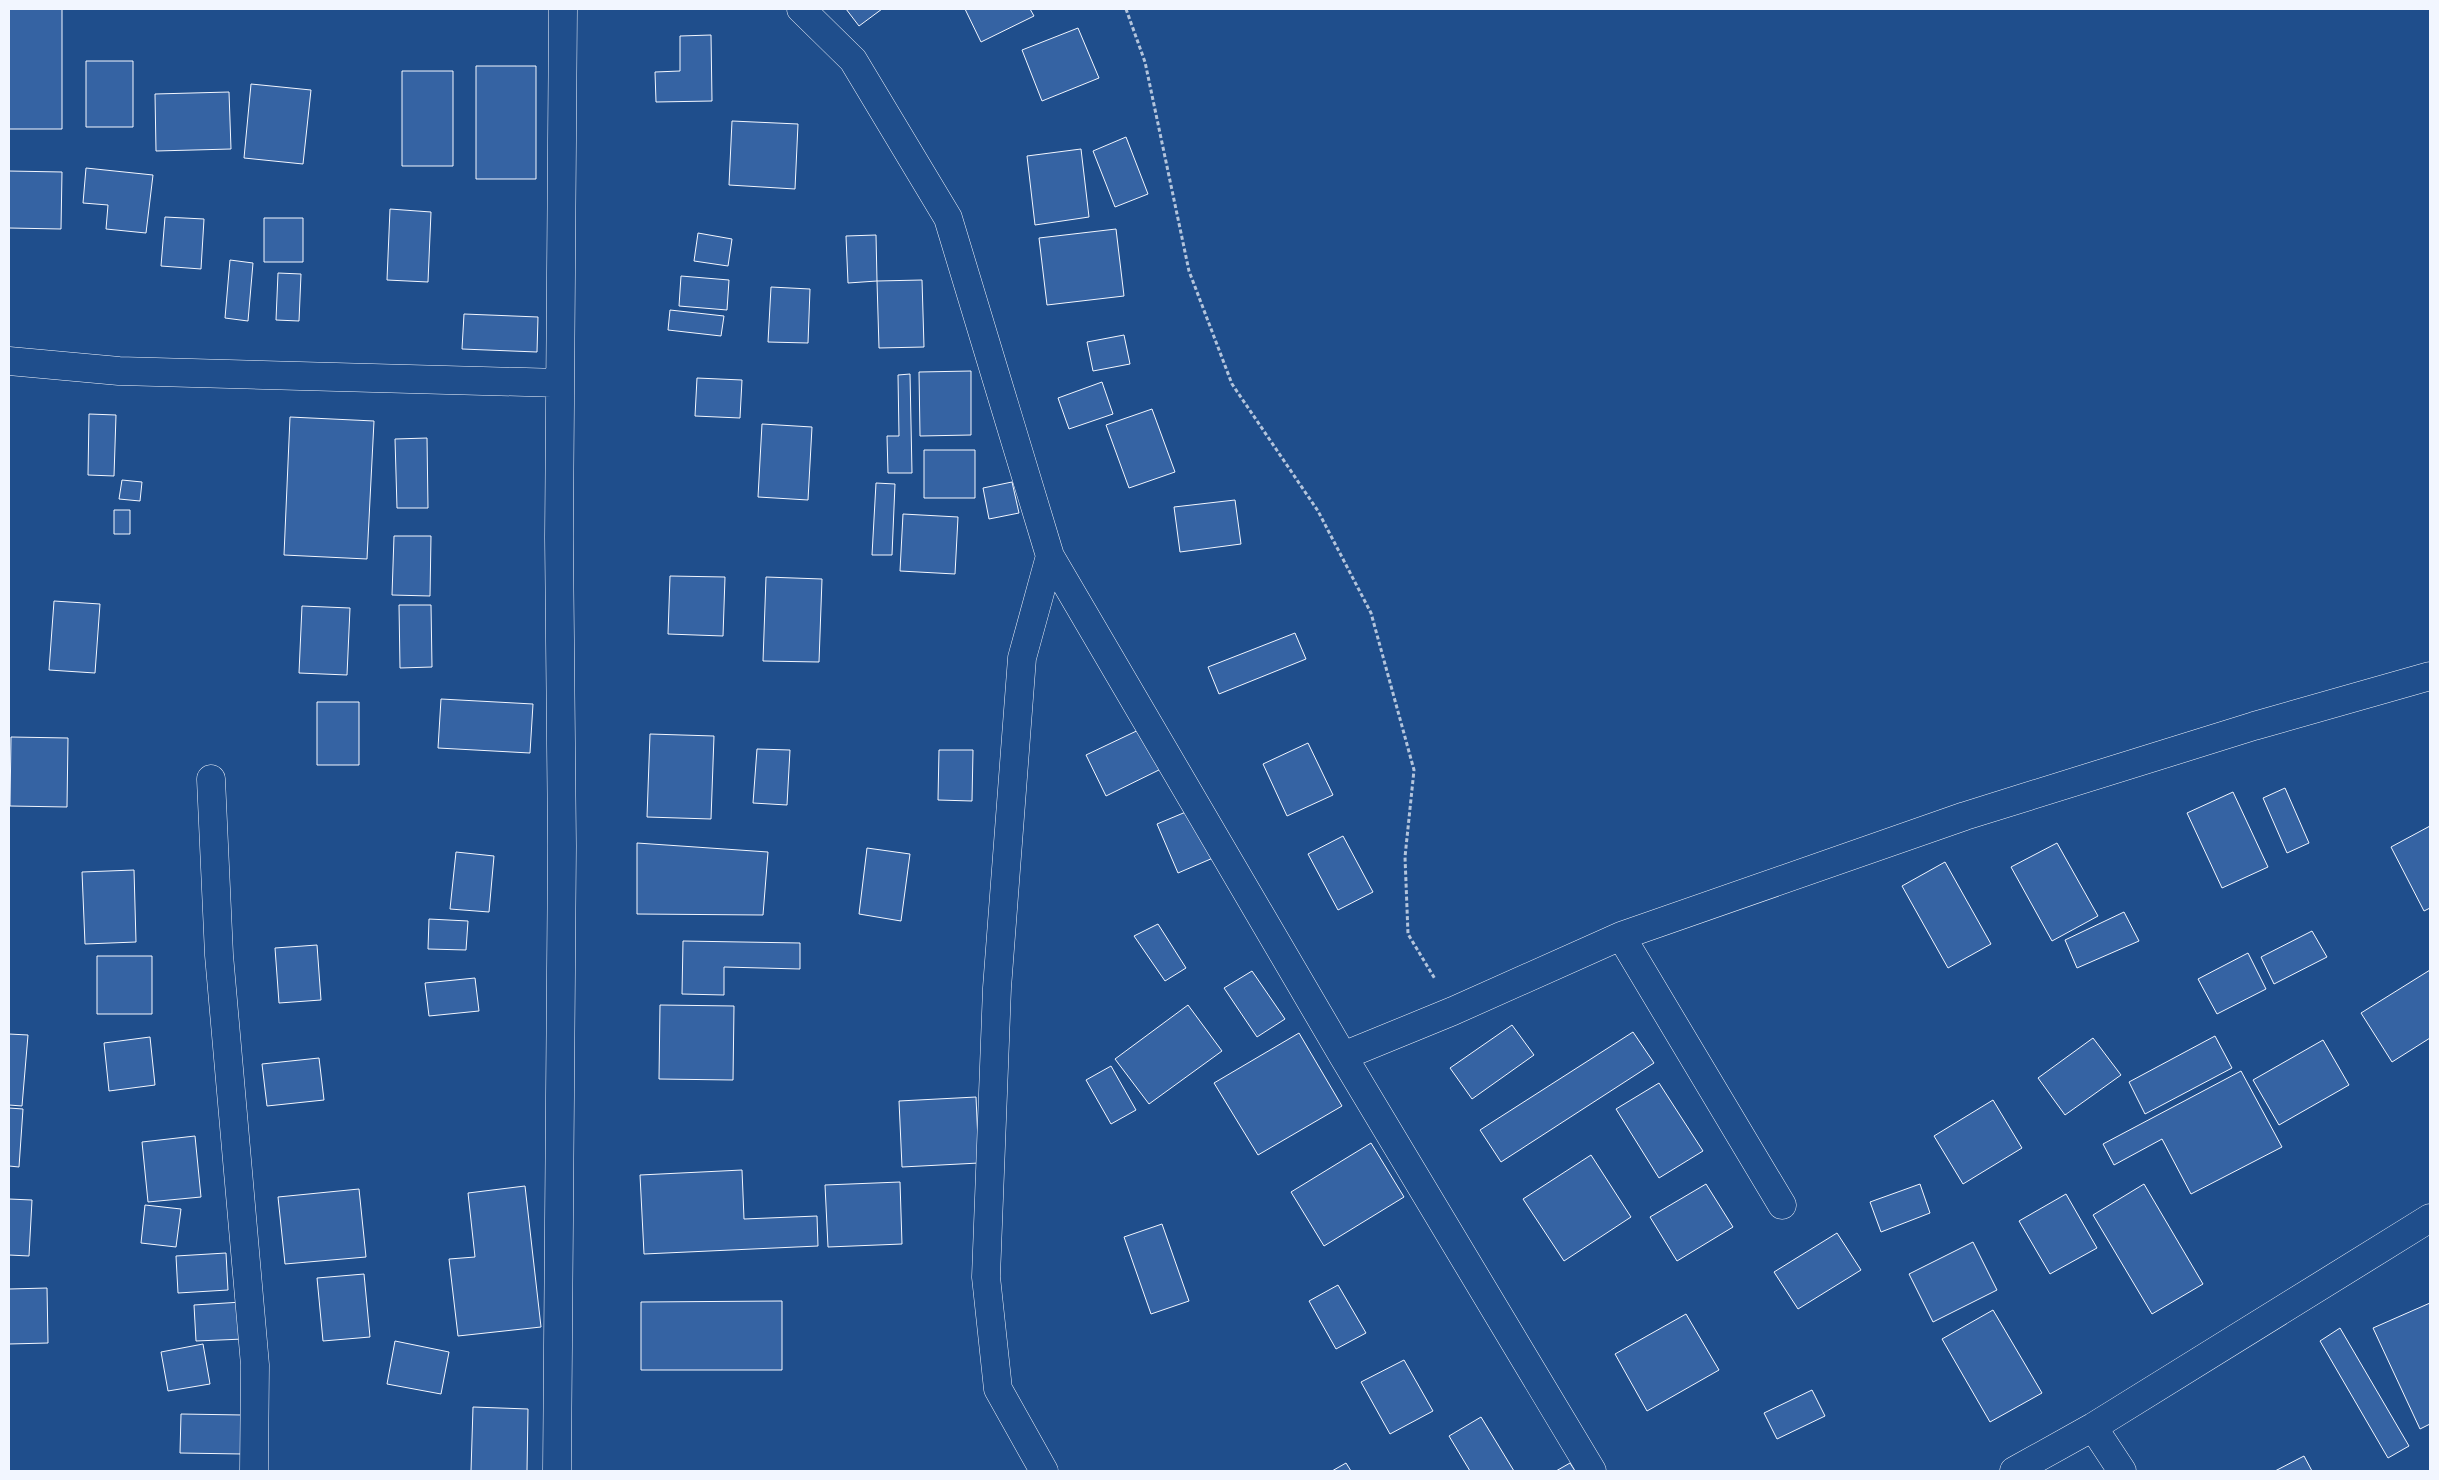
<svg xmlns="http://www.w3.org/2000/svg" width="2439" height="1480" viewBox="0 0 2439 1480" font-family="'Noto Serif',serif">
<rect width="100%" height="100%" fill="#1f4e8c"/>
<path fill="#3563a3" stroke="#f2f6ff" d="M9 9H62V129H9Z
M846 9H882L859 26Z
M965 9H1030L1034 16 981 42Z
M1078 28 1099 78 1042 101 1022 50Z
M711 35 712 101 656 102 655 72 680 71V36Z
M86 61H133V127H86Z
M476 66H536V179H476Z
M402 71H453V166H402Z
M251 84 311 90 303 164 244 158Z
M229 92 231 149 156 151 155 94Z
M732 121 798 124 795 189 729 185Z
M1126 137 1148 194 1115 207 1093 151Z
M1081 149 1089 217 1035 225 1027 156Z
M86 168 153 175 146 233 106 229 108 205 83 203Z
M9 171 62 172 61 229 9 228Z
M390 209 431 212 428 282 387 280Z
M165 217 204 219 201 269 161 266Z
M264 218H303V262H264Z
M1116 229 1124 296 1047 305 1039 238Z
M698 233 732 239 728 266 694 261Z
M876 235 877 281 848 283 846 236Z
M230 260 253 263 248 321 225 318Z
M278 273 301 274 299 321 276 320Z
M681 276 729 280 727 310 679 306Z
M922 280 924 347 879 348 877 281Z
M771 287 810 289 808 343 768 342Z
M670 310 724 316 721 336 668 330Z
M464 314 538 317 537 352 462 349Z
M1124 335 1130 364 1093 371 1087 342Z
M971 371V435L920 436 919 372Z
M910 374 912 473H888L887 436H899L898 375Z
M697 378 742 380 740 418 695 416Z
M1102 382 1113 414 1069 429 1058 398Z
M1152 409 1175 472 1129 488 1106 425Z
M89 414 116 415 114 476 88 475Z
M290 417 374 421 367 559 284 555Z
M762 424 812 427 808 500 758 497Z
M427 438 428 508H397L395 439Z
M924 450H975V498H924Z
M122 480 142 482 140 501 119 499Z
M1012 482 1019 513 989 519 983 488Z
M876 483 895 484 892 555H872Z
M1235 500 1241 544 1180 552 1174 507Z
M114 510H130V534H114Z
M903 514 958 517 955 574 900 571Z
M394 536H431L430 596 392 595Z
M670 576 725 577 723 636 668 634Z
M766 577 822 579 819 662 763 661Z
M54 601 100 604 95 673 49 670Z
M399 605H431L432 667 400 668Z
M302 606 350 608 347 675 299 673Z
M1295 633 1306 659 1219 694 1208 667Z
M441 699 533 704 530 753 438 748Z
M317 702H359V765H317Z
M1147 726 1167 766 1106 796 1086 755Z
M650 734 714 736 711 819 647 817Z
M11 737 68 738 67 807 10 806Z
M1308 743 1333 795 1287 816 1263 764Z
M757 749 790 750 787 805 753 803Z
M939 750H973L972 801 938 800Z
M2285 788 2309 843 2287 853 2263 798Z
M2233 792 2268 867 2222 888 2187 813Z
M1193 809 1213 858 1178 873 1157 824Z
M2430 826V908L2424 911 2391 847Z
M1343 836 1373 892 1338 910 1308 854Z
M637 843 768 852 763 915 637 914Z
M2057 843 2098 916 2052 941 2011 867Z
M867 848 910 854 901 921 859 914Z
M456 852 494 856 489 912 450 909Z
M1945 862 1991 944 1948 968 1902 886Z
M134 870 136 942 85 944 82 872Z
M2124 912 2139 941 2077 968 2065 940Z
M429 919 468 921 466 950 428 949Z
M1158 924 1186 968 1165 981 1134 936Z
M2312 931 2327 957 2274 984 2261 957Z
M683 941 800 943V969L724 967V995L682 994Z
M317 945 321 1000 279 1003 275 948Z
M2248 953 2266 989 2217 1014 2198 979Z
M97 956H152V1014H97Z
M2430 970V1038L2392 1062 2361 1013Z
M1252 971 1285 1019 1257 1037 1224 988Z
M475 978 479 1011 429 1016 425 983Z
M660 1005 734 1006 733 1080 659 1079Z
M1188 1005 1222 1051 1149 1104 1115 1059Z
M1512 1025 1534 1055 1472 1099 1450 1068Z
M1633 1032 1654 1063 1501 1162 1480 1130Z
M1299 1033 1342 1106 1258 1155 1214 1083Z
M9 1034 28 1035 22 1106 9 1105Z
M2215 1036 2232 1068 2145 1114 2129 1082Z
M150 1037 155 1085 109 1091 104 1043Z
M2093 1038 2121 1075 2065 1115 2038 1078Z
M2323 1040 2349 1085 2279 1125 2253 1080Z
M319 1058 324 1100 267 1106 262 1064Z
M1111 1066 1136 1110 1111 1124 1086 1080Z
M2241 1071 2282 1147 2191 1194 2162 1139 2114 1165 2103 1144Z
M1659 1083 1703 1151 1659 1178 1616 1109Z
M976 1097 979 1163 902 1167 899 1101Z
M1993 1100 2022 1148 1963 1184 1934 1136Z
M9 1108 23 1109 19 1167 9 1166Z
M195 1136 201 1197 148 1202 142 1142Z
M1371 1143 1404 1197 1324 1246 1291 1192Z
M1591 1155 1631 1217 1564 1261 1523 1199Z
M742 1170 744 1219 817 1216 818 1246 644 1254 640 1175Z
M900 1182 902 1244 828 1247 825 1185Z
M1706 1184 1733 1227 1677 1261 1650 1217Z
M1920 1184 1930 1213 1881 1232 1870 1202Z
M2144 1184 2203 1284 2152 1314 2093 1215Z
M525 1186 541 1327 458 1336 449 1259 475 1257 468 1193Z
M359 1189 366 1257 285 1264 278 1197Z
M2066 1194 2097 1248 2050 1274 2019 1221Z
M9 1199 32 1200 29 1256 9 1255Z
M145 1205 181 1209 176 1247 141 1243Z
M1162 1224 1189 1301 1151 1314 1124 1237Z
M1837 1233 1861 1270 1798 1309 1774 1272Z
M1973 1242 1997 1290 1933 1322 1909 1274Z
M226 1253 228 1290 178 1293 176 1256Z
M364 1274 370 1337 323 1341 317 1278Z
M1338 1285 1366 1333 1336 1349 1309 1301Z
M47 1288 48 1343 9 1344V1289Z
M782 1301V1370H641V1302Z
M242 1302 244 1339 196 1341 194 1305Z
M2430 1303V1424L2420 1429 2373 1328Z
M1993 1310 2042 1393 1990 1422 1942 1339Z
M1686 1314 1719 1370 1647 1411 1615 1354Z
M2340 1328 2409 1446 2388 1458 2320 1341Z
M395 1341 449 1352 441 1394 387 1384Z
M203 1344 210 1384 168 1391 161 1352Z
M1404 1360 1433 1411 1390 1434 1361 1382Z
M1812 1390 1825 1416 1777 1439 1764 1413Z
M473 1407 528 1409 527 1471H471Z
M181 1414 243 1415 242 1454 180 1453Z
M1481 1417 1514 1471H1470L1449 1436Z
M2304 1456 2312 1471H2275Z
M1346 1463 1351 1471H1332Z
M1570 1463 1575 1471H1556Z"/>
<g fill="none" stroke-linecap="round" stroke-linejoin="round">
<g stroke="#f2f6ff" stroke-width="29">
<path id="minor" d="M801 9 853 60 948 218 1050 556 1343 1056 1592 1471
M9 361 119 371 560 383
M211 779 219 955 255 1365 254 1471
M1621 936 1782 1205
M1343 1056 1453 1011 1621 936 1965 816 2254 726 2430 676
M2093 1427 2122 1471
M557 1471 562 846 559 537 563 9
M1044 1471 998 1389 986 1277 997 988 1022 658 1050 556
M2014 1471 2093 1427 2430 1218"/>
</g>
<path stroke="#b3c4dc" stroke-width="3" stroke-dasharray="4 2.5" stroke-linecap="butt" d="M1126 9 1145 62 1189 271 1232 384 1318 511 1371 613 1414 770 1405 857 1408 934 1435 979"/>
<use href="#minor" stroke="#1f4e8c" stroke-width="28"/>
</g>
<rect width="2439" height="1480" fill="none" stroke="#f2f6ff" stroke-width="20"/>
</svg>
